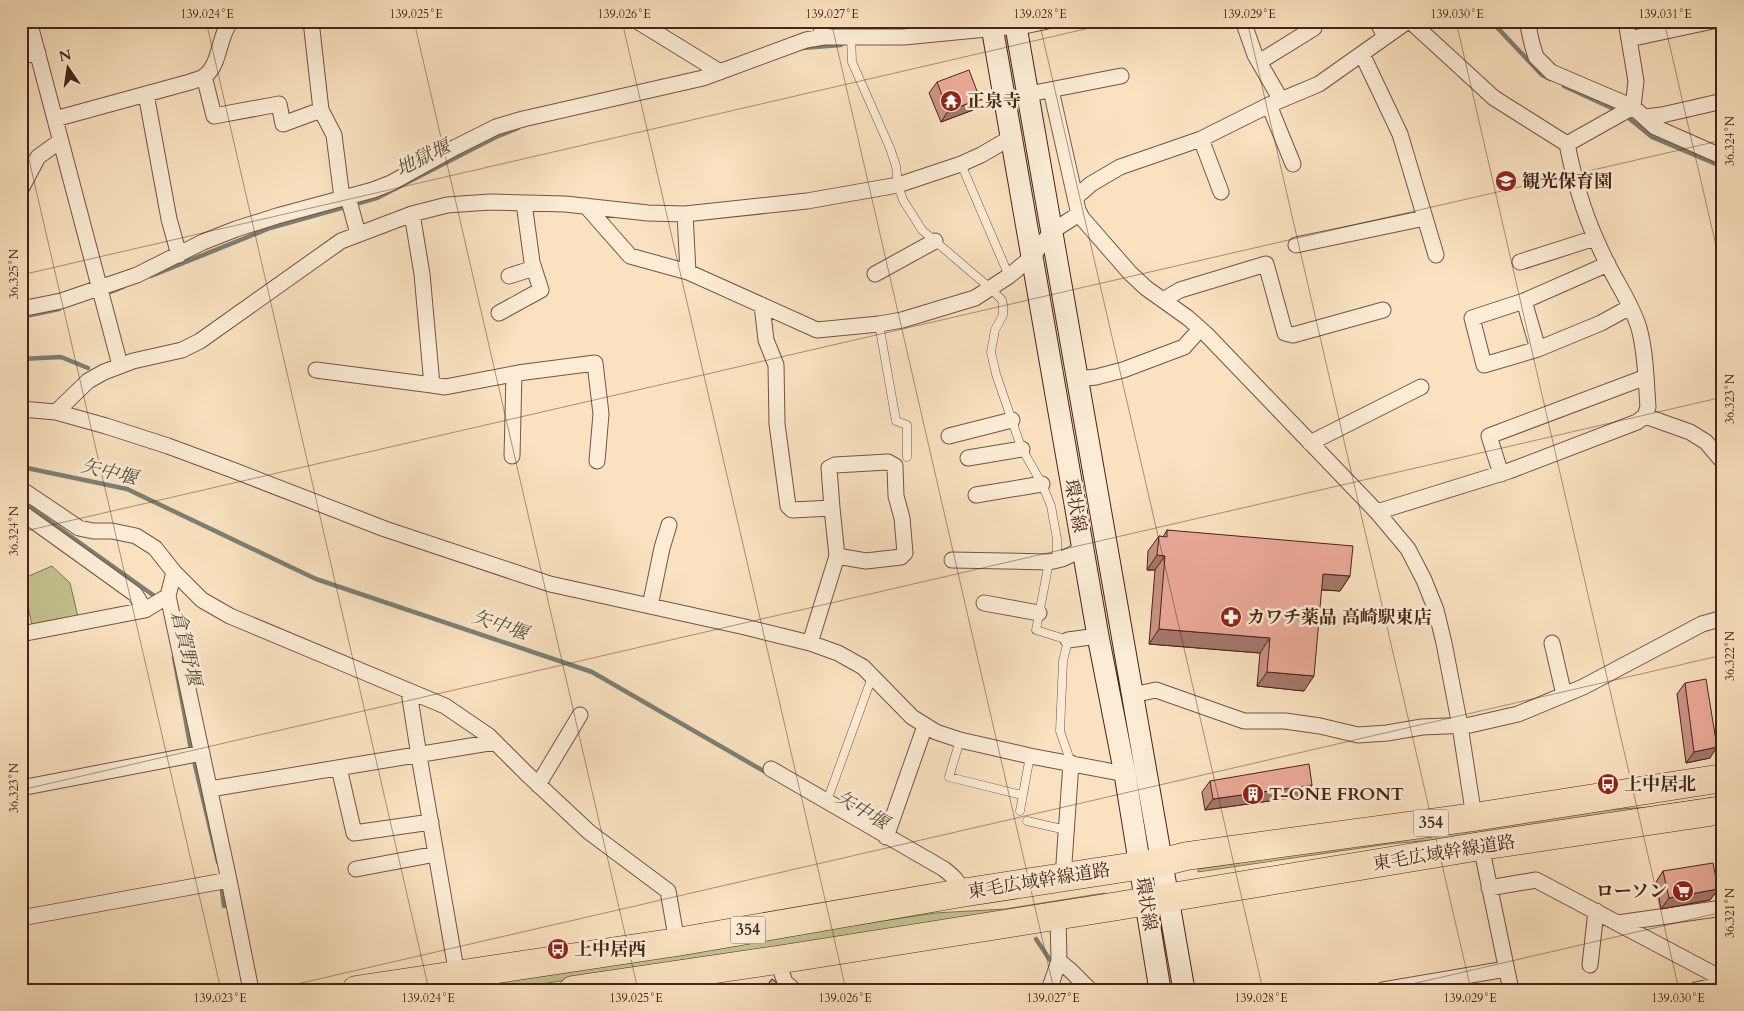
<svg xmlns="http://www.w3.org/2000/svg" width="1744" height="1011" viewBox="0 0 1744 1011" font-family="Cardo,'Noto Serif JP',serif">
<rect width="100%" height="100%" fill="#fae2c0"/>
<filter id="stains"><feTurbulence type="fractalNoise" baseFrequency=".004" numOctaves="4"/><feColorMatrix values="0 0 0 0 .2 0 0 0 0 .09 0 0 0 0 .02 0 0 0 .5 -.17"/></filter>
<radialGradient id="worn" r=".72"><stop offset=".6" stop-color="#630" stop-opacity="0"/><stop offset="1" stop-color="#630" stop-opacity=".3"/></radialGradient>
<path fill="#c2c28f" stroke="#847452" d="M52 566 70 583 78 617 32 625 22 579Z
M1723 796V800L1477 836 1388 844 1198 872V869L1575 812 1650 807Z
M1105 893 1106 899 501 990H428L935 913 1005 909Z"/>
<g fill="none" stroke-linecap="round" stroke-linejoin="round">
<path stroke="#7b8075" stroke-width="4.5" d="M1491 21 1542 75 1550 79
M802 48 841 45
M1564 86 1618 111
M1625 115 1652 137 1723 167
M151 276 270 228 377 198 496 137 518 128
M105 294 123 287
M21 317 59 309
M21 359 61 357 88 368
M21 468H27L127 489 316 579 592 672 767 773
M21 501 153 595 157 600
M174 657 190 744 218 862
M222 891 224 906
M1036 939 1050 960"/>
<g stroke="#735440" stroke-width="9">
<path id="lane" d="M851 37 852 62 890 148 896 166 898 185 903 200 922 230 990 288 1002 300 1003 305V315L995 330 991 352 996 374 1021 447 1042 484 1051 506 1057 539V560
M961 164 1009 276
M879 324 896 421 907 425V457
M1049 562 1036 630 1068 640 1063 661 1060 731 1071 763
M960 740 949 777 1022 795
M827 801 872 677
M1020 811 1030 756
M1027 821 1066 830"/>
</g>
<g stroke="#735440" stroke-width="17">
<path id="street" d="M29 21 120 365
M311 21 321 110 334 135 342 198
M637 21 720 72
M819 21 824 37
M1243 21 1255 55 1281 100
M1377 21 1385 37
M1410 21 1494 98 1567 144
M1527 21 1532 44 1536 57 1551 72 1633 107 1655 127 1723 157
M1629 39 1713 21
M1362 54 1400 134 1436 255
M21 55 38 53
M1259 62 1314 28
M204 76 214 116 279 104 283 124 321 110
M1051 90 1078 210 1082 218 1130 273 1146 288 1188 318 1206 334 1377 512 1408 549 1424 580 1436 610 1444 643 1460 726 1474 817
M146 94 169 219 179 255
M1029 94 1121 76
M1269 105 1293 164
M1645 117 1662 115 1723 101
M55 119 190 82C195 80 201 79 205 76 221 63 218 37 231 21
M1201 139 1221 192
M21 189 38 157 60 141
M348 197 358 234
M1075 198 1091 184 1120 167 1201 139 1269 105 1319 84 1408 21
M586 206 630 256 688 272 817 330 879 324 902 320 975 298 1009 276 1032 257 1051 232 1079 214
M412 214 422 274 432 385 445 387 518 373 595 363 601 414 597 461
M685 214 688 272
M1296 245 1425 218
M1520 262 1595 238
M1608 264 1524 301 1472 318 1484 365 1538 349 1601 323 1630 307
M875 274 935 241
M509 276 534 268
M1163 300 1180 290 1266 264 1285 333 1293 335 1383 310
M1524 301 1538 349
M762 305 766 340 776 365 777 424 788 506 792 510 832 508 837 556 810 643
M21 309 61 301 137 275 203 242 236 229 277 216 373 190 391 183 456 147 496 127 523 119 703 78 806 40 824 37H904L1029 25 1048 21
M499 313 541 290 532 262 524 203
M316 370 432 385
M1077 379 1096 377 1123 370 1184 347 1200 329
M21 409 56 412 88 381 104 372 133 361 182 350 200 341 341 241 412 214 447 205 490 202 565 204 648 213 685 214 807 201 898 185 961 164 981 155 1012 137
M56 412 106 426 168 446 230 469 385 529 550 584 745 627 810 643 838 653 863 667 912 717 936 732 960 740 1030 756 1125 774
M1645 416 1690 432 1706 442 1723 462
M949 436 1012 420
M1310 443 1421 387
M512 456 514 374
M968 458 1022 449
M1501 474 1489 436 1646 377
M21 489 79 528 93 531H112L136 536 155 548 174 572 202 600 230 616 445 706 489 736 527 774 589 832 668 891 677 942
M976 495 1042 484
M832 508 829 468 835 465 888 462 895 466 896 496 902 518 905 553 901 557 866 561 837 556
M21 512 135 594 145 610
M1377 512 1509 471 1637 422 1645 416 1648 407C1646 381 1646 354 1639 328 1632 305 1618 285 1607 263 1587 223 1576 189 1567 144L1633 107 1636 81 1626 21
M952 560 1049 562 1062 559 1083 549
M168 596 229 880 251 990
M984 603 1039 613
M650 606 662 548 669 525
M21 634 145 610 168 596 174 572
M1068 640 1098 636
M1552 643 1564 695
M409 692 419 756 457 975
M1132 695 1156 690 1244 721H1285L1320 726 1358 735 1387 733 1422 727 1470 725 1518 714 1583 687 1702 624 1723 618
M339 768 354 833 431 822
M771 769 944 869C954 877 959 881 961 893
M538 785 580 715
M21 788 202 753
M210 789 495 742
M886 837 925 726
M1481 846 1511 990
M356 869 436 854
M1066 876 1064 863 1071 763
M1489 888 1536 880 1723 979
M21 918 229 880
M1618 923 1723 908
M777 960 785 982 794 990
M1059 961 1070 970 1090 990
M1590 965 1596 911
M1049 990 1059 961 1058 916
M1383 990 1506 969
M1696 990 1723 984"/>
</g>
<g stroke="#462516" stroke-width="23">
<path id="secondary" d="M991 21 1098 636 1125 774 1160 990
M1015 21 1184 990"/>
</g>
<g stroke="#462516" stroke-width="29">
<path id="highway" d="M356 990 677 942 961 893 1162 862 1187 856 1474 817 1723 778
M573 990 777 960 1118 906 1481 846 1723 810"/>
</g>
<use href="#lane" stroke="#fcecd6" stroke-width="8"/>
<use href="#street" stroke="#fcecd6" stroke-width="15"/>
<use href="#secondary" stroke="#fcecd6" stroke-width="21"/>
<use href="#highway" stroke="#fae2c0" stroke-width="28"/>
</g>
<path fill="#cb9284" stroke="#462516" d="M937 82 973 110 941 122 929 93Z
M1167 530 1350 576 1340 591 1321 590 1304 691 1257 686 1260 653 1149 644 1155 570H1147L1148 551 1159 536 1163 537Z
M1685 683 1710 758 1686 763 1677 694Z
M1210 781 1312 785 1305 796 1205 810 1202 792Z
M1663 871 1718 889 1710 900 1661 909 1656 882Z
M772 979 778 984 773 990H752L767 987H766Z"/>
<path fill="#a5776b" stroke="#462516" d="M980 99 973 110 941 122 948 111Z
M1157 555 1165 556 1155 570H1147Z
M1323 574 1350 576 1340 591 1313 589Z
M1159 629 1270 638 1260 653 1149 644Z
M1267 672 1314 676 1304 691 1257 686Z
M1717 747 1710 758 1686 763 1694 752Z
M1312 785 1305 796 1205 810 1213 799Z
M1718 889 1710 900 1661 909 1669 898Z"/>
<path fill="#ecaa99" stroke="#462516" d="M969 70 980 99 948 111 937 82Z
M1167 530 1353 546 1350 576 1323 574 1314 676 1267 672 1270 638 1159 629 1165 556 1157 555 1159 536 1167 537Z
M1706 679 1717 747 1694 752 1685 683Z
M1309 764 1312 785 1213 799 1210 781Z
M1713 863 1718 889 1669 898 1663 871Z
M772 979 778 984 775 987 769 983Z
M770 987 771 990H752Z"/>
<path fill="none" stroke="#462516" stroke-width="1" stroke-opacity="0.45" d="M206 21 429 990M414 21 638 990M622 21 846 990M831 21 1054 990M1039 21 1263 990M1247 21 1471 990M1456 21 1679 990M1664 21 1723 276M21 125 221 990M21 275 1120 21M21 532 1723 140M21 790 1723 397M271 990 1723 655M1386 990 1723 912"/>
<defs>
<g id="temple-disc" transform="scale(1.125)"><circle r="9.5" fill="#8f2418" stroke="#fcecd6"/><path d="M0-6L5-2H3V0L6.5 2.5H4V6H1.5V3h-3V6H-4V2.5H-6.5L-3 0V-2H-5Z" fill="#fff"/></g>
<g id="school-disc" transform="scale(1.125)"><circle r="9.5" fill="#8f2418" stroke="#fcecd6"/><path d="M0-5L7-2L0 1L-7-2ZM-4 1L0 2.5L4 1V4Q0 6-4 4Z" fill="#fff"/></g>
<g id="pharmacy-disc" transform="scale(1.125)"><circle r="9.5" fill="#8f2418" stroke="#fcecd6"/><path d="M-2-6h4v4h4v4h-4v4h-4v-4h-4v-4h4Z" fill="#fff"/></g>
<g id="bus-disc" transform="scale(1.125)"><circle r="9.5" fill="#8f2418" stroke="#fcecd6"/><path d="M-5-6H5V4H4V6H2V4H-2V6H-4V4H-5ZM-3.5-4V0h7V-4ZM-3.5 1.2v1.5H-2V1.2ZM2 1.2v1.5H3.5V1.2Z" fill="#fff"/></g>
<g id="building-disc" transform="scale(1.125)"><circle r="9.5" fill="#8f2418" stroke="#fcecd6"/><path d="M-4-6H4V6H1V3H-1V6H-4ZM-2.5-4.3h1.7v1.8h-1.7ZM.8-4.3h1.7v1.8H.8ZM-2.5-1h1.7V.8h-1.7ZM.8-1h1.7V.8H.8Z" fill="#fff"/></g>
<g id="supermarket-disc" transform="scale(1.125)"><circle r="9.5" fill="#8f2418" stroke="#fcecd6"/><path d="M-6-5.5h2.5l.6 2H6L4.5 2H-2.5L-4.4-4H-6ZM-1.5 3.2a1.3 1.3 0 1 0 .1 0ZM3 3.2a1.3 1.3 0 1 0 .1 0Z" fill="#fff"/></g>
</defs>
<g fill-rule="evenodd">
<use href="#temple-disc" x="951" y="101"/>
<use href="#school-disc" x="1506" y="181"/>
<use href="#pharmacy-disc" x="1231" y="617"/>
<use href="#bus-disc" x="1608" y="784"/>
<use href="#building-disc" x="1253" y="794"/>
<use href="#supermarket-disc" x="1683" y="891"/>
<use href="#bus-disc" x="558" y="949"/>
</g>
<g text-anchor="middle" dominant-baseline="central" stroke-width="5" stroke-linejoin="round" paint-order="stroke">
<g fill="#fcecd6" stroke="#7d6150" stroke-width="1">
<rect x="1413.5" y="809.5" width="35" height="27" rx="4"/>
<rect x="730.5" y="916.5" width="35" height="27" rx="4"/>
</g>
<g font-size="16" font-weight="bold" fill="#462516">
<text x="1431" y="823">354</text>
<text x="748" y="930">354</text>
</g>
<g font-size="18" font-weight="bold" fill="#462516" stroke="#fcecd6" text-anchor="start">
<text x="967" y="101">正泉寺</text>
<text x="1522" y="181">観光保育園</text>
<text x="1247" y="617">カワチ薬品 高崎駅東店</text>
<text x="1624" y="784">上中居北</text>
<text x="1269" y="794">T-ONE FRONT</text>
<text x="1667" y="891" text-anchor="end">ローソン</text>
<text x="574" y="949">上中居西</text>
</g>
<g font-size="18" fill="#462516" stroke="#fcecd6">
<text transform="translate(1075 506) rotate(80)">環状線</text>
<text transform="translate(1444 853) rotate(-9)">東毛広域幹線道路</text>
<text transform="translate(1039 881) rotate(-9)">東毛広域幹線道路</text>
<text transform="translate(1146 904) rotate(81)">環状線</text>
</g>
<g font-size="19" font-style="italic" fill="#5c4b3e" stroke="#fcecd6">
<text transform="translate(423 158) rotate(-26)">地獄堰</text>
<text transform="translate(109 472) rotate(14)">矢中堰</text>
<text transform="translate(500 625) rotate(19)">矢中堰</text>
<text transform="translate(186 648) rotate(77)">倉賀野堰</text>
<text transform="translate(862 810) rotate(31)">矢中堰</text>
</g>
</g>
<rect width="1744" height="1011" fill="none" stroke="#fae2c0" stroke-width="55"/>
<g transform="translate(68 68) rotate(347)" stroke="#fcecd6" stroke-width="4" paint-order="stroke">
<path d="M0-4L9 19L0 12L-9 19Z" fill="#462516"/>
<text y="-8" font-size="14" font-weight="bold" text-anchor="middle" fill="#462516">N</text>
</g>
<rect x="28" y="28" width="1688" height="956" fill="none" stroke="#462516" stroke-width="2"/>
<g font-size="12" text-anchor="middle" fill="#462516">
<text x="207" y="18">139.024°E</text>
<text x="416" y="18">139.025°E</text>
<text x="624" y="18">139.026°E</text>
<text x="832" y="18">139.027°E</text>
<text x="1040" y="18">139.028°E</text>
<text x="1249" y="18">139.029°E</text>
<text x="1457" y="18">139.030°E</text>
<text x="1665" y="18">139.031°E</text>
<text transform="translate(1730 141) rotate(-90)" y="4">36.324°N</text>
<text transform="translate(14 274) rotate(-90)" y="4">36.325°N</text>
<text transform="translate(1730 399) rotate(-90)" y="4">36.323°N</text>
<text transform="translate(14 531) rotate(-90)" y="4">36.324°N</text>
<text transform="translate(1730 656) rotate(-90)" y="4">36.322°N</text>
<text transform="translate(14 788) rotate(-90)" y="4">36.323°N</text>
<text transform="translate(1730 913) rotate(-90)" y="4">36.321°N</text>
<text x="220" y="1002">139.023°E</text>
<text x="428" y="1002">139.024°E</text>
<text x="636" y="1002">139.025°E</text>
<text x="845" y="1002">139.026°E</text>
<text x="1053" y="1002">139.027°E</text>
<text x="1261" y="1002">139.028°E</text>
<text x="1470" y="1002">139.029°E</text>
<text x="1678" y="1002">139.030°E</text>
</g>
<rect width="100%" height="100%" filter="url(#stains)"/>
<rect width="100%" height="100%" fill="url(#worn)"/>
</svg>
